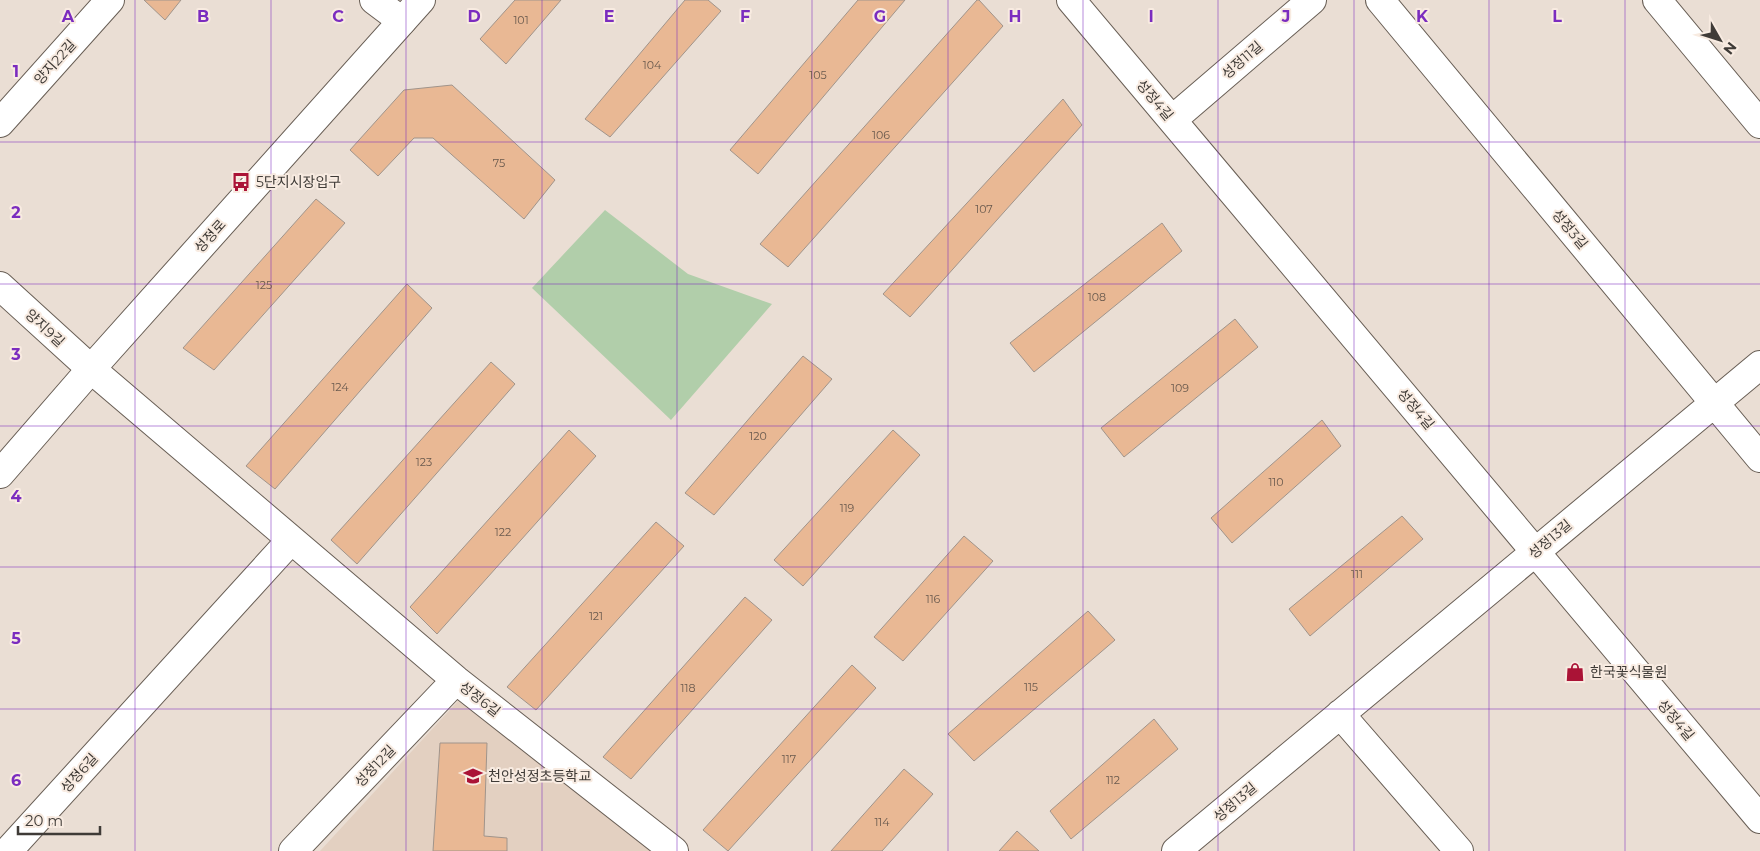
<svg xmlns="http://www.w3.org/2000/svg" width="1760" height="851" viewBox="0 0 1760 851" font-family="Montserrat,'Noto Sans KR',sans-serif">
<rect width="100%" height="100%" fill="#eaded4"/>
<path fill="#e3d0c1" d="M458 701 656 851H320Z"/>
<path fill="#b1ceaa" d="M605 210 688 274 772 304 671 420 532 288Z"/>
<path fill="#e9b894" stroke="#a0948b" d="M144 0H181L165 20Z
M515 0H561L506 64 480 39Z
M685 0H708L721 11 610 137 585 119Z
M858 0H905L758 174 730 150Z
M977 0H979L1003 26 788 267 760 244Z
M452 85 555 180 524 219 433 138H414L378 176 350 150 404 90Z
M1063 99 1082 125 910 317 883 294Z
M316 199 345 223 214 370 183 348Z
M1162 223 1182 251 1034 372 1010 343Z
M407 284 432 308 275 489 246 466Z
M1235 319 1258 347 1124 457 1101 428Z
M803 356 832 379 714 515 685 493Z
M491 362 515 384 357 564 331 540Z
M1322 420 1341 446 1232 543 1211 518Z
M569 430 596 456 437 634 410 607Z
M893 430 920 455 803 586 774 560Z
M1402 516 1423 539 1310 636 1289 609Z
M656 522 684 546 536 710 507 687Z
M964 536 993 561 903 661 874 637Z
M745 597 772 620 631 779 603 757Z
M1088 611 1115 640 974 761 948 734Z
M852 665 876 688 728 851 703 830Z
M1154 719 1178 749 1071 839 1050 811Z
M440 743H487L484 836 507 838V851H433Z
M904 769 933 794 882 851H831Z
M1017 831 1039 851H999Z"/>
<g fill="none" stroke-linecap="round" stroke-linejoin="round">
<g stroke="#685e55" stroke-width="30">
<path id="minor" d="M374 0 402 21
M1071 0 1760 819
M1380 0 1760 458
M1657 0 1760 124
M1172 120 1312 0
M0 123 110 0
M0 286 91 369 456 680 674 851
M1340 714 1459 851
M8 851 291 540
M293 851 456 680
M1176 851 1760 365"/>
</g>
<g stroke="#685e55" stroke-width="30">
<path id="tertiary" d="M0 474 91 369 421 0"/>
</g>
<use href="#minor" stroke="#fff" stroke-width="28"/>
<use href="#tertiary" stroke="#fff" stroke-width="28"/>
</g>
<path fill="none" stroke="#7b2cbf" stroke-width="1" stroke-opacity="0.55" d="M135 0V851M271 0V851M406 0V851M542 0V851M677 0V851M812 0V851M948 0V851M1083 0V851M1218 0V851M1354 0V851M1489 0V851M1625 0V851M0 142H1760M0 284H1760M0 426H1760M0 567H1760M0 709H1760"/>
<defs>
<g id="bus-bare" transform="scale(1.5)"><path d="M-5-6H5V4H4V6H2V4H-2V6H-4V4H-5ZM-3.5-4V0h7V-4ZM-3.5 1.2v1.5H-2V1.2ZM2 1.2v1.5H3.5V1.2Z" fill="#aa1336" stroke="#f8ebe1" stroke-width="2.5" paint-order="stroke"/></g>
<g id="shop-bare" transform="scale(1.5)"><path d="M-5-2.5h2.3a2.7 3.5 0 0 1 5.4 0H5L5.5 6h-11ZM-1.5-2.5h3a1.5 2.3 0 0 0-3 0Z" fill="#aa1336" stroke="#f8ebe1" stroke-width="2.5" paint-order="stroke"/></g>
<g id="school-bare" transform="scale(1.5)"><path d="M0-5L7-2L0 1L-7-2ZM-4 1L0 2.5L4 1V4Q0 6-4 4Z" fill="#aa1336" stroke="#f8ebe1" stroke-width="2.5" paint-order="stroke"/></g>
</defs>
<g fill-rule="evenodd">
<use href="#bus-bare" x="241" y="182"/>
<use href="#shop-bare" x="1575" y="672"/>
<use href="#school-bare" x="473" y="776"/>
</g>
<g text-anchor="middle" dominant-baseline="central" stroke-width="4" stroke-linejoin="round" paint-order="stroke">
<g font-size="11" fill="#6a5a4e">
<text x="521" y="20">101</text>
<text x="652" y="65">104</text>
<text x="818" y="75">105</text>
<text x="881" y="135">106</text>
<text x="499" y="163">75</text>
<text x="984" y="209">107</text>
<text x="264" y="285">125</text>
<text x="1097" y="297">108</text>
<text x="340" y="387">124</text>
<text x="1180" y="388">109</text>
<text x="758" y="436">120</text>
<text x="424" y="462">123</text>
<text x="1276" y="482">110</text>
<text x="847" y="508">119</text>
<text x="503" y="532">122</text>
<text x="1357" y="574">111</text>
<text x="933" y="599">116</text>
<text x="596" y="616">121</text>
<text x="1031" y="687">115</text>
<text x="688" y="688">118</text>
<text x="789" y="759">117</text>
<text x="1113" y="780">112</text>
<text x="882" y="822">114</text>
</g>
<g font-size="14" fill="#3f3b37" stroke="#f8ebe1">
<text transform="translate(1242 60) rotate(-41)">성정11길</text>
<text transform="translate(55 62) rotate(-48)">양지22길</text>
<text transform="translate(1155 100) rotate(50)">성정4길</text>
<text transform="translate(1570 229) rotate(50)">성정3길</text>
<text transform="translate(210 236) rotate(-48)">성정로</text>
<text transform="translate(45 328) rotate(43)">양지9길</text>
<text transform="translate(1416 409) rotate(50)">성정4길</text>
<text transform="translate(1550 539) rotate(-40)">성정13길</text>
<text transform="translate(480 699) rotate(38)">성정6길</text>
<text transform="translate(1676 720) rotate(50)">성정4길</text>
<text transform="translate(375 766) rotate(-46)">성정12길</text>
<text transform="translate(79 773) rotate(-48)">성정6길</text>
<text transform="translate(1235 802) rotate(-40)">성정13길</text>
</g>
<g font-size="14" fill="#3f3b37" stroke="#f8ebe1" text-anchor="start">
<text x="256" y="182">5단지시장입구</text>
<text x="1590" y="672">한국꽃식물원</text>
<text x="488" y="776">천안성정초등학교</text>
</g>
</g>
<g font-size="16" text-anchor="middle" font-weight="bold" fill="#7b2cbf" stroke="#f8ebe1" stroke-width="4" stroke-linejoin="round" paint-order="stroke">
<text x="68" y="22">A</text>
<text x="203" y="22">B</text>
<text x="338" y="22">C</text>
<text x="474" y="22">D</text>
<text x="609" y="22">E</text>
<text x="745" y="22">F</text>
<text x="880" y="22">G</text>
<text x="1015" y="22">H</text>
<text x="1151" y="22">I</text>
<text x="1286" y="22">J</text>
<text x="1422" y="22">K</text>
<text x="1557" y="22">L</text>
<text x="16" y="77">1</text>
<text x="16" y="218">2</text>
<text x="16" y="360">3</text>
<text x="16" y="502">4</text>
<text x="16" y="644">5</text>
<text x="16" y="786">6</text>
</g>
<g transform="translate(1720 40) rotate(129)" stroke="#f8ebe1" stroke-width="4" paint-order="stroke">
<path d="M0-4L9 19L0 12L-9 19Z" fill="#3f3b37"/>
<text y="-8" font-size="14" font-weight="bold" text-anchor="middle" fill="#3f3b37">N</text>
</g>
<path d="M18 826v8h82v-8" fill="none" stroke="#3f3b37" stroke-width="2.5"/>
<text x="25" y="826" font-size="15" fill="#3f3b37" stroke="#f8ebe1" stroke-width="4" paint-order="stroke">20 m</text>
</svg>
